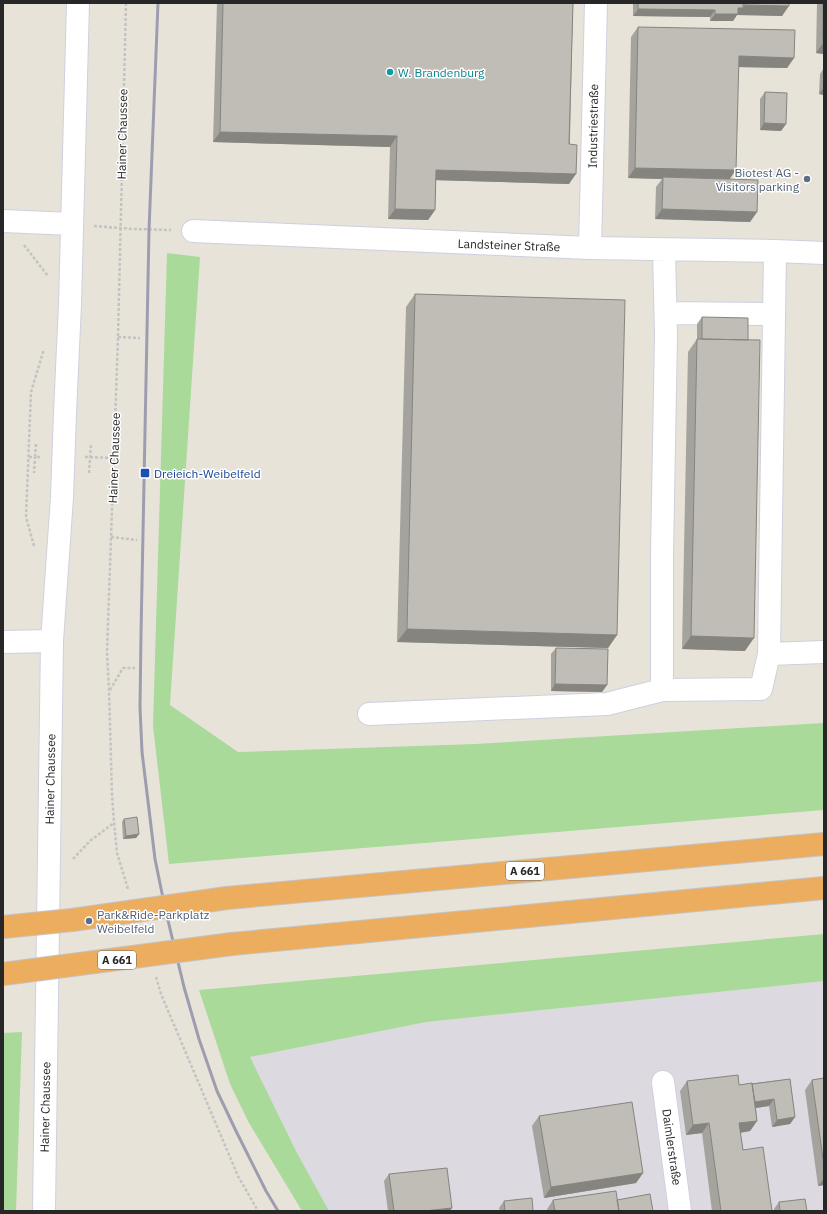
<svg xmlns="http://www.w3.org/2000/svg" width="827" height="1214" viewBox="0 0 827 1214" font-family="'IBM Plex Sans',sans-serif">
<rect width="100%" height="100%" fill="#e8e3d9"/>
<path fill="#dcd9e1" d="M824 981V1211H329L297 1153 250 1057 426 1022Z"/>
<path fill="#a9da9a" d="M167 253 200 257 170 705 238 752 475 744 824 723V810L169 864 153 726Z
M824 934V981L426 1022 250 1057 297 1153 329 1211H302L249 1123 230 1084 199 990Z
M22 1032 16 1211H3V1033Z"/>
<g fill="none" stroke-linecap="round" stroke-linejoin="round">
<g stroke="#cfd0de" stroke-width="24">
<path id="minor" d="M3 221 72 224
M193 231 590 248 775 251 824 253
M590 248 596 3
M664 251 666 335 662 554V690L761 689 769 654 775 251
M666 313 774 314
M3 642 52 641
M769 654 824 652
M369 714 607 704 662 690
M663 1082 680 1211
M44 1211 52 641 62 497 65 413 70 304 78 3"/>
</g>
<g stroke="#c3c3c3" stroke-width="24">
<path id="highway" d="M227 898 824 844
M232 944 824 888"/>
</g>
<path stroke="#c3c3c3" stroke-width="2.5" stroke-dasharray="3 2" stroke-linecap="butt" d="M126 3 118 337 107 652 109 690 112 795 114 822 117 853 128 889
M94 226 133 229 171 230
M24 245 48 276
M118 337 140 338
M36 444 35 457H42
M29 457H35L34 473
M85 457 114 458
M89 473 91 444
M111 537 137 540
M34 546 26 517 31 392 44 349
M110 690 123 668H135
M73 859 91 840 114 823
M156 977 161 994 238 1176 258 1211"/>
<use href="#minor" stroke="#fff" stroke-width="22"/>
<use href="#highway" stroke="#edad5f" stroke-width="22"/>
<path stroke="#9d9daf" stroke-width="3" d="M158 3 149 230 141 634 140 707 142 752 155 859 165 908 184 987 199 1039 217 1091 236 1131 266 1191 278 1211"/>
<g stroke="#c3c3c3" stroke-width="24" stroke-linecap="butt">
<path id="highway-bridge" d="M3 927 72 920 227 898
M3 974 232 944"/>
</g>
<use href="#highway-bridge" stroke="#edad5f" stroke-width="22"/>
</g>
<path fill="#a5a39d" d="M217 3H573L569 184 436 180 435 210 428 220 388 219 390 147 213 142Z
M633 3H789L782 16 737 15 733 21H710V17L633 16Z
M817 3H824V54L816 53Z
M638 27 794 58 787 68 739 67 730 179 757 212 750 222 655 219 656 187 662 179 628 178 631 37Z
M824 68V95L819 94 820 74Z
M765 92 786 124 781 131 760 130V99Z
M415 294 617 635 608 648 397 642 406 307Z
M702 317 745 651 682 649 688 352 697 339V324Z
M556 648 607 685 602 692 551 691V654Z
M124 819 139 834 136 838 123 839 122 822Z
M824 1078V1185L818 1186 805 1090 812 1080Z
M790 1079 795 1117 790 1124 772 1127 769 1106 756 1108 757 1121 750 1131 740 1133 743 1150 772 1211H712L702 1133 686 1135 680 1091 687 1081 739 1085Z
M539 1116 643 1173 636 1183 544 1198 532 1126Z
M389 1174 452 1208 450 1211H388L384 1181Z
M553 1200H617L653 1211H546Z
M504 1201 533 1211H500L499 1208Z
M779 1202 807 1211H774V1209Z"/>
<path fill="#86847f" d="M745 5 789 6 782 16 737 15 733 21H710L715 14 738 8H743Z
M638 9 715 10 710 17 633 16Z
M823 43H824V54L816 53Z
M739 56 794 58 787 68 732 67Z
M824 87V95L819 94Z
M764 123 786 124 781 131 760 130Z
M220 132 397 136 390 147 213 142Z
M635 168 736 170 729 180 663 177 662 179 628 178Z
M436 170 576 174 569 184 429 180Z
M395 209 435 210 428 220 388 219Z
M662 209 757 212 750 222 655 219Z
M407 629 617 635 608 648 397 642Z
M691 636 754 638 745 651 682 649Z
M555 684 607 685 602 692 551 691Z
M139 834 136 838 123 839 126 836Z
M774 1099 769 1106 747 1109 752 1102Z
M795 1117 790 1124 772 1127 777 1120Z
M757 1121 750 1131 732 1134 739 1123Z
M709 1123 702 1133 686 1135 693 1125Z
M643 1173 636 1183 544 1198 551 1187Z
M824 1178V1185L818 1186Z
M452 1208 450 1211H424Z"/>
<path fill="#c0bdb6" stroke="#86847f" d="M223 3H573L569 144 577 145 576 174 436 170 435 210 395 209 397 136 220 132Z
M638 3H743V8H738V14H715V10L638 9Z
M745 3H789V6L745 5Z
M823 3H824V43H823Z
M638 27 795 30 794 58 739 56 736 170 635 168Z
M765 92 787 93 786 124 764 123Z
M663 177 758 180 757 212 662 209Z
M415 294 625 300 617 635 407 629Z
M702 317 748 318V340L702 339Z
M697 339 760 340 754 638 691 636Z
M556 648 608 649 607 685 555 684Z
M137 817 139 834 126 836 124 819Z
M738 1075 739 1085 752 1083 757 1121 739 1123 743 1150 763 1147 772 1211H721L709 1123 693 1125 687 1081Z
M824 1078V1166L812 1080Z
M790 1079 795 1117 777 1120 774 1099 755 1102 752 1084Z
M632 1102 643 1173 551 1187 539 1116Z
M447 1168 452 1208 424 1211H394L389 1174Z
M616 1191 619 1211H555L553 1200Z
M650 1194 653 1211H619L617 1200Z
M532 1198 533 1211H505L504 1201Z
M805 1199 807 1211H780L779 1202Z"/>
<circle fill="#0f9aa8" stroke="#fff" stroke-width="1.5" cx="390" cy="72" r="4"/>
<g fill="#5c6f8a" stroke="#fff" stroke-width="1.5">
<circle cx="807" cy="179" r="4"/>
<circle cx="89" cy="921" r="4"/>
</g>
<rect fill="#1a4fb4" stroke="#fff" stroke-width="1.5" x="140" y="468" width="10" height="10" rx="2"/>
<g text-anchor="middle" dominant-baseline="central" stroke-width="3" stroke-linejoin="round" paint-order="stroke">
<g fill="#fff" stroke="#686868" stroke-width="1">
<rect x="506" y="862" width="38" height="18" rx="3"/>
<rect x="98" y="951" width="38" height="18" rx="3"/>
</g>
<g font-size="11" font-weight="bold" fill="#272727">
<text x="525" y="871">A 661</text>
<text x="117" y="960">A 661</text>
</g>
<g font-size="12" fill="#0d838f" stroke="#fff" text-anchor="start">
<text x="398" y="72">W. Brandenburg</text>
</g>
<g font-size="12" fill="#272727" stroke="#fff">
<text transform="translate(593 126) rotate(-89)">Industriestraße</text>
<text transform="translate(122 134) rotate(-89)">Hainer Chaussee</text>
<text transform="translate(509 245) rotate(2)">Landsteiner Straße</text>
<text transform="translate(114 458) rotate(-88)">Hainer Chaussee</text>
<text transform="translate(50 779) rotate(-89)">Hainer Chaussee</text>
<text transform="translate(45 1107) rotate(-89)">Hainer Chaussee</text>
<text transform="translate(672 1147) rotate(82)">Daimlerstraße</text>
</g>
<g font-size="12" fill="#4e5e75" stroke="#fff" text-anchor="end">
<text x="799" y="172">Biotest AG -<tspan x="799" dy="14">Visitors parking</tspan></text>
<text x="97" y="914" text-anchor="start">Park&amp;Ride-Parkplatz<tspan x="97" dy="14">Weibelfeld</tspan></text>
</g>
<g font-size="12" fill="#164399" stroke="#fff" text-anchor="start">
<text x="154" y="473">Dreieich-Weibelfeld</text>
</g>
</g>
<rect width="827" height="1214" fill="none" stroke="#272727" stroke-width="8"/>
</svg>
